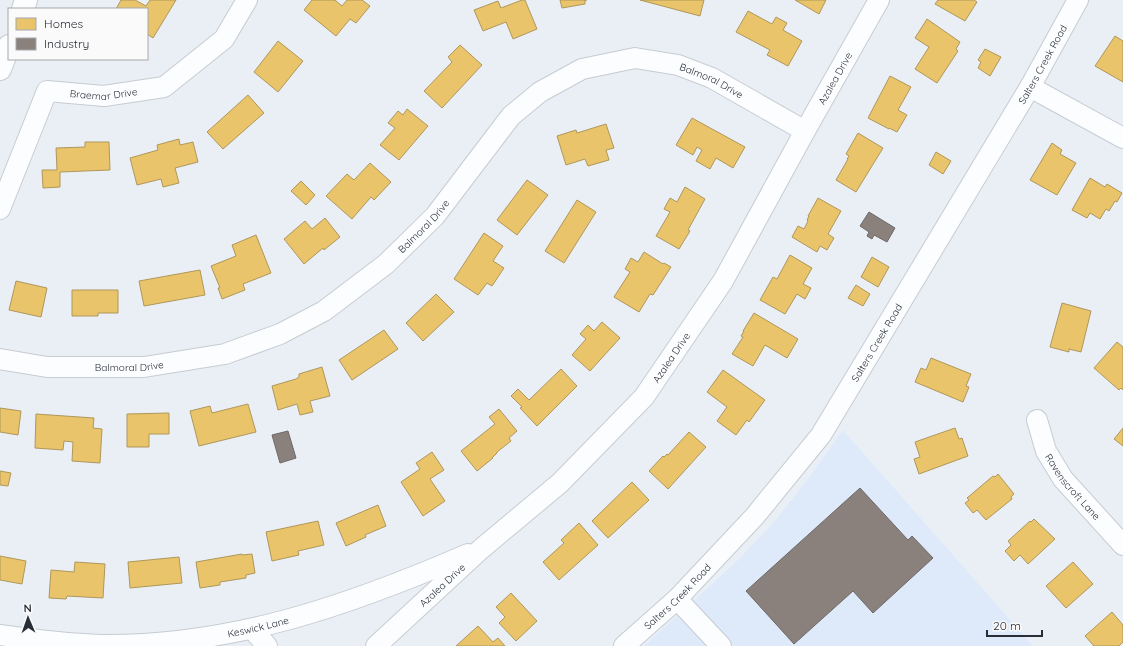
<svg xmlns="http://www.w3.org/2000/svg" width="1123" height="646" viewBox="0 0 1123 646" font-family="Quicksand,sans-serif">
<rect width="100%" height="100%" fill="#eaeff6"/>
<path fill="#deeafa" d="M843 430 1033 646H644L738 560 774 522 811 475Z"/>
<path fill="#e9c46a" stroke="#af975b" d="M121 0H135L146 6 150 0H176L153 38 147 34V9H116Z
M312 0H335L342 6 347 0H362L370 6 356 23 350 19 336 36 304 10Z
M522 0H525L537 29 513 39 506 22 483 31 474 10 498 1 501 8Z
M560 0H587H585V4L562 8Z
M640 0H704L700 16Z
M795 0H826L819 14Z
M938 0H974L977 2 965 21 935 4Z
M748 11 772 24 776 17 787 23 783 30 802 41 788 66 767 55 770 50 736 32Z
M927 19 960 42 956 49 958 51 937 83 915 69 929 47 915 38Z
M1115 36 1123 41V82L1095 66Z
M278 41 303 61 278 92 254 72Z
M460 45 482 65 442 108 424 91 452 62 448 57Z
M985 49 1001 57 990 76 978 68 981 62 978 60Z
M890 76 911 87 898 110 907 115 897 132 889 128V129L868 118Z
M248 95 264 113 223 149 207 132Z
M407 109 428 126 399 160 380 145 395 128 388 123 398 111 403 115Z
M692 118 745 147 733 168 716 158 710 169 696 161 702 150 697 147 693 155 676 145Z
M606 124 614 148 606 150 609 160 588 166 585 159 566 165 557 136 576 130 577 133Z
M858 133 883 148 856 192 836 180 848 159H847L849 156 846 154Z
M179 139 180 145 193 142 198 162 175 168 179 183 163 187 161 179 137 185 130 158 158 150 157 145Z
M85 142H109L110 170 60 172V187L43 188 42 170H57L56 148 85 147Z
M1052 143 1062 150 1060 154 1076 163 1057 195 1030 180Z
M936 152 951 161 943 174 929 165Z
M370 163 391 182 374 200 371 197 352 219 326 196 347 174 354 180Z
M1090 178 1105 187 1107 184 1122 193 1117 202 1115 201 1109 211 1106 209 1100 219 1090 213 1087 218 1072 210Z
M527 180 548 195 517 235 497 220Z
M301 181 315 195 306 205 291 191Z
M685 187 705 199 688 230 690 231 679 249 656 236 670 212 664 209 670 198 677 202Z
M818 198 841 211 828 234 834 238 827 250 820 246 817 252 792 237 798 226 804 229 808 221 807 220 809 216H808Z
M577 200 596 212 564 263 545 251Z
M325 218 340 237 324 250 323 248 304 264 284 239 305 221 312 229Z
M484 233 503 246 493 261 504 268 492 286 487 283 478 295 454 279Z
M256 235 271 273 243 284 245 290 222 299 218 288H220L211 266 236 256 232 245Z
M644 252 663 264 664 263 671 267 653 295 650 294 639 312 614 297 630 272 625 269 631 258 638 262Z
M790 255 812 268 803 284 811 288 805 299 797 294 785 314 760 300 773 277 777 279Z
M872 257 889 267 878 287 861 277Z
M200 270 205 295 144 306 139 281Z
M16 281 47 288 41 317 9 310Z
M856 285 870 294 863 306 848 298Z
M72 290H118V313H98V316H72Z
M436 294 454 312 423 341 406 323Z
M1062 303 1091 311 1081 352 1069 349V352L1050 347Z
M754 313 798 339 787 358 765 345 753 366 732 354 743 337 741 336 744 331H743Z
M602 322 620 338 590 371 572 355 586 339 580 334 588 325 594 331Z
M384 330 398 349 352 380 339 360Z
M1117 342 1123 347V390L1121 388 1119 390 1094 368Z
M931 358 971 374 966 386 969 387 963 402 915 382 921 368 926 370Z
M322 367 330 396 310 401 313 412 300 415 297 404 278 410 272 386 296 379 299 377V374Z
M561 369 577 386 537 426 520 408 522 407 511 396 518 389 529 400Z
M723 370 765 400 749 422 747 420 736 435 717 421 727 407 707 392Z
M248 404 256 432 199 446 190 411 210 406 212 413Z
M0 408 21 411 18 435 0 432Z
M499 409 517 431 509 438 511 441 497 452V453L492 458H493L477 471 461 451 495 424 489 417Z
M169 413V434H149V447H127V414Z
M36 414 94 418 93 428 102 429 100 463 72 461 73 442 64 441 63 450 35 448Z
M955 428 959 439 962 438 968 456 919 474 914 459 920 457 915 442Z
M1123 428V446L1114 439Z
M689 432 706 447 668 489 649 471 663 456 664 457 667 454 668 455Z
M432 452 444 470 430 479 445 501 423 516 401 482 420 469 416 463Z
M0 471 11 473 8 486 0 485Z
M998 474 1014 494 1011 497 1012 499 986 520 977 510 973 513 965 503 969 500 967 498 993 476 995 477Z
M632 482 649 500 608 538 592 521Z
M378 505 386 526 365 535 366 537 346 546 336 523Z
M1034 519 1055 539 1028 564 1020 555 1014 561 1005 551 1011 545 1008 541 1030 521 1031 522Z
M318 521 324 545 298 551 299 555 272 561 266 532Z
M579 523 598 545 559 580 543 562 564 543 561 540Z
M242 554V555L252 554 255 573 246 575V578L220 582V585L200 588 196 562Z
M0 556 26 561 22 584 0 580Z
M179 557 182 583 130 588 128 562Z
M75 562 105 564 103 598 67 596 66 599 49 598 51 570 74 572Z
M1073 562 1093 584 1066 608 1046 586Z
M511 593 537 621 516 641 499 623 505 617 496 607Z
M1112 612 1123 625V642L1119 646H1094L1085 636Z
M478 626 493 642 498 638 505 646H456Z"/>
<path fill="#8a817c" stroke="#6d6867" d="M869 212 895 228 887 242 874 235 872 239 867 236 869 232 860 226Z
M288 431 296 458 280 463 272 435Z
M860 488 908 540 912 536 933 558 873 613 853 591 794 644 746 591Z"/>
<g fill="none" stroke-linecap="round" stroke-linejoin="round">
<g stroke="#c6ccd3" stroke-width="22">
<g id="minor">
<path d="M1030 87 1123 138"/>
<path id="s1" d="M0 209 47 91 104 96 164 87 224 39 247 0"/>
<path id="s2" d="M0 359 47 367H144L225 354 280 334 324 311 386 264 435 216 511 116 540 92 582 69 635 58 678 65 712 78 805 131"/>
<path id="s3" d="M1037 420 1046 451 1063 479 1123 545"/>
<path d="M677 599 721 646"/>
<path d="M253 630 267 646"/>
<path id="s4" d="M0 635C34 640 68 644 102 645 233 646 350 605 468 554"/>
<path id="s5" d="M376 646 481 549 560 483 644 397 723 281 805 131 879 0"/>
<path id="s6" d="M624 646 677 599 755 516 821 435 1030 87 1078 0"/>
</g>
</g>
<g stroke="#c6ccd3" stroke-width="24">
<path id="motorway" d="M23 9 26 0
M0 69 9 46"/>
</g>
<use href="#minor" stroke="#fcfdfe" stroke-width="20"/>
<use href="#motorway" stroke="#fcfdfe" stroke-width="22"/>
</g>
<g text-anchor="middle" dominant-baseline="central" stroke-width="4" stroke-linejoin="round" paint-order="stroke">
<g font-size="10" fill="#282e37" stroke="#fafafa">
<text stroke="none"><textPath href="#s6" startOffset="721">Salters Creek Road</textPath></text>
<text stroke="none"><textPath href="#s5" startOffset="738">Azalea Drive</textPath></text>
<text stroke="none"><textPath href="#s2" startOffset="827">Balmoral Drive</textPath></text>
<text stroke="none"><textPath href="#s1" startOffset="184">Braemar Drive</textPath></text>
<text stroke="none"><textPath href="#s2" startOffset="466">Balmoral Drive</textPath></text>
<text stroke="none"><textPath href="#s6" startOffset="397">Salters Creek Road</textPath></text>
<text stroke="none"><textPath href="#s5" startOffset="414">Azalea Drive</textPath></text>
<text stroke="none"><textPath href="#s2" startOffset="130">Balmoral Drive</textPath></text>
<text stroke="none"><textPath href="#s3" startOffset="77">Ravenscroft Lane</textPath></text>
<text stroke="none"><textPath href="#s5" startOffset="90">Azalea Drive</textPath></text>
<text stroke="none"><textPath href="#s6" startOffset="73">Salters Creek Road</textPath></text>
<text stroke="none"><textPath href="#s4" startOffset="260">Keswick Lane</textPath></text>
</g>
</g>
<rect x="8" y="8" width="140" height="52" fill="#fafafa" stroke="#a6a8ac"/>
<rect x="16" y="18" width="20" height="12" fill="#e9c46a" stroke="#a6a8ac"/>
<text x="44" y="28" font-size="12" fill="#282e37">Homes</text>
<rect x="16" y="38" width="20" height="12" fill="#8a817c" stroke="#a6a8ac"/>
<text x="44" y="48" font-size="12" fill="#282e37">Industry</text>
<g transform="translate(28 618) rotate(358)" stroke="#fafafa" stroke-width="3" paint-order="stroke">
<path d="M0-3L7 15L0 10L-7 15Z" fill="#282e37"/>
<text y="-6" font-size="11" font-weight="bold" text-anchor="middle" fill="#282e37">N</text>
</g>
<path d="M987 630v6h55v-6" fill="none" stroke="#282e37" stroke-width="2"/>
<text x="993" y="630" font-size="12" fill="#282e37" stroke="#fafafa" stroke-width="3" paint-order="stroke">20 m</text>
</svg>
